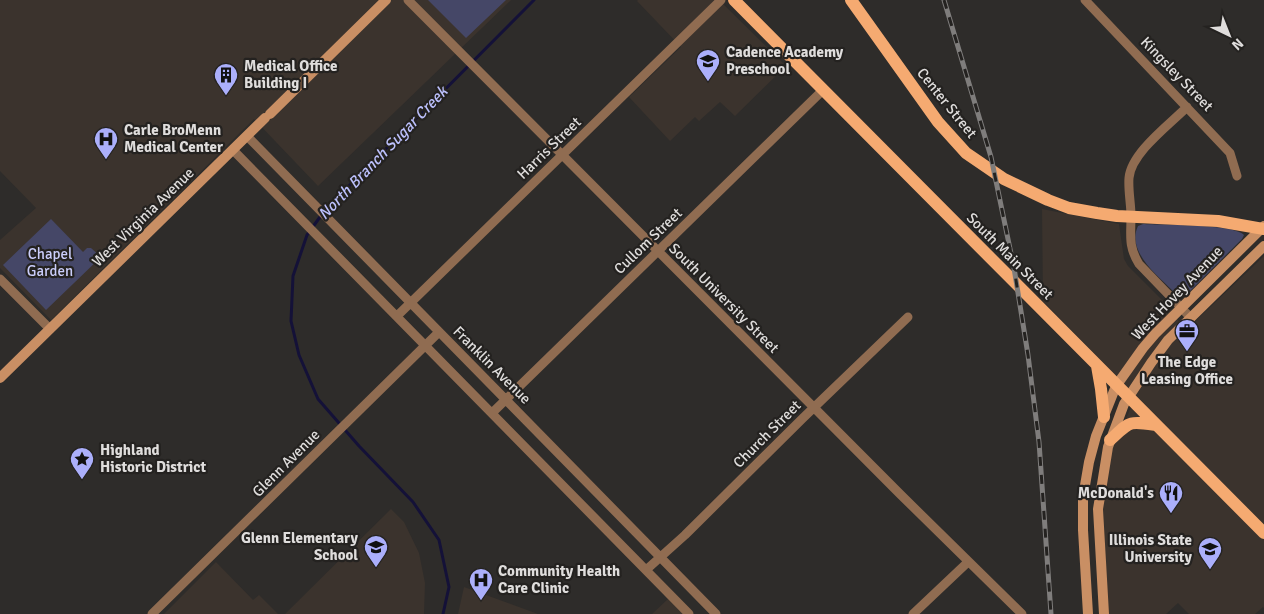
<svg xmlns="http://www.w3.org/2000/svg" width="1264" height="614" viewBox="0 0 1264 614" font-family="Signika,sans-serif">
<rect width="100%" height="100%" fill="#2e2c2a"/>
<path fill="#3b332d" d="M0 0H511L318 186 254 119 51 320 0 268V240L36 208 0 171Z
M638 0H719L786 66 735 116 720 102 699 121 695 117 670 141 629 97 681 47 637 1Z
M1042 209 1119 224 1124 259 1128 266 1163 301 1186 330 1264 256V608L1263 607 1255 614H1189L1178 603 1166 614H1108L1103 501 1111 453 1136 396 1043 301Z
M391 509 404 522 419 553 425 583 424 614H285Z
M216 562 253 600 259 595 278 614H164Z
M464 587 538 614H458Z
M668 599 683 614H652Z"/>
<path fill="#454767" d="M428 0H506L466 38Z
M51 219 83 252 87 248H91L101 257 46 310 3 265Z
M1143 224C1160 225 1235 224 1244 235L1242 239 1189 292 1179 294 1173 291C1157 275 1126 251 1138 226Z"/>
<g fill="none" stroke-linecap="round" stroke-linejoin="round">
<path stroke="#141138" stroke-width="3" d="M443 614 449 587 439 540 413 502 359 446 318 399 299 355 291 321 293 276 307 235 325 210 534 0"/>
<path stroke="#906c51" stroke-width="9" d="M408 0 901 495 1022 614
M1085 0 1230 153 1237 176
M1187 107C1169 125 1131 153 1129 178 1128 190 1131 204 1131 216 1131 236 1128 246 1139 264L1191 318
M247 136 716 614
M233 150 689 614
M0 279 50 329
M397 316 721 0
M492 413 823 90
M646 570 685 535 803 418 908 317
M152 614 439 332
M913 614 968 562"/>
<path stroke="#c98f64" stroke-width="10" d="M270 114 386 0
M0 378 265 118
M1088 614 1083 530V497L1089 462 1096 436 1116 386 1143 348 1155 334 1264 226
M1104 614 1098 509 1108 447 1124 404 1151 363 1168 340 1264 246"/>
<path stroke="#f5aa71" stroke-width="12" d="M734 0 1264 533
M851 0 938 122 966 153 1004 179 1048 200 1069 208 1097 213 1117 216 1218 221 1264 229
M1097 366 1101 389 1104 417
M1110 440C1131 421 1128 421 1156 425"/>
<g stroke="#7f7d7c" stroke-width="5">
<path id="rail" d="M944 0 991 157 1014 268 1028 355 1039 442 1051 614"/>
</g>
<use href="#rail" stroke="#242220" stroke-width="3" stroke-dasharray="9" stroke-linecap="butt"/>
</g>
<defs>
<g id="school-pin" transform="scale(1.25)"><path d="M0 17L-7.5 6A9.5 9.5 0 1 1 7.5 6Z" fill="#abaffb" stroke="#242220"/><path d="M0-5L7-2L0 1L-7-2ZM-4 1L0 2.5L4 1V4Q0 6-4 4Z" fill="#111"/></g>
<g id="building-pin" transform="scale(1.25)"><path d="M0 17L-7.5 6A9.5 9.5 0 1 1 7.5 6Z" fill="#abaffb" stroke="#242220"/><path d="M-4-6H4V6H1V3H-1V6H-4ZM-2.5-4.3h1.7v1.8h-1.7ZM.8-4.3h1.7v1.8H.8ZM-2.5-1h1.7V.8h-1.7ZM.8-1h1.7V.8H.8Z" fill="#111"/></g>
<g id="hospital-pin" transform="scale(1.25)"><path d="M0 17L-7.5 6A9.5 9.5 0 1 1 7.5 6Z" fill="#abaffb" stroke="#242220"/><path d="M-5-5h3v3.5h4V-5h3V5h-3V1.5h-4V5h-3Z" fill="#111"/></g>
<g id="office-pin" transform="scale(1.25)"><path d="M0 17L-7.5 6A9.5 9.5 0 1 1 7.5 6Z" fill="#abaffb" stroke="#242220"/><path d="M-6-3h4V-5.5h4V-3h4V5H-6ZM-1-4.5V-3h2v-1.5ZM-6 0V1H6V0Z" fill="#111"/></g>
<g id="sight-pin" transform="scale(1.25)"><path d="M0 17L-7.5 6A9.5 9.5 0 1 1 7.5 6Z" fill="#abaffb" stroke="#242220"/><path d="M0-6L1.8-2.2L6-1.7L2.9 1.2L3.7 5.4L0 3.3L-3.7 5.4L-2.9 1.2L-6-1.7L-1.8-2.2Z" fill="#111"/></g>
<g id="restaurant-pin" transform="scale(1.25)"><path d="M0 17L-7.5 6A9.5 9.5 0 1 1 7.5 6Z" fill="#abaffb" stroke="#242220"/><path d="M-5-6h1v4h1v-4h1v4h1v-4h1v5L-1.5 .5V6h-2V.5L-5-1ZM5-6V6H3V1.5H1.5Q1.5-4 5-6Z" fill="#111"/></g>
<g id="university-pin" transform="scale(1.25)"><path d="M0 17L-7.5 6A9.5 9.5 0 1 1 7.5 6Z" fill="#abaffb" stroke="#242220"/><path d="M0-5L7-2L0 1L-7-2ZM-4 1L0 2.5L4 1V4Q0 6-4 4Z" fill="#111"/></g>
</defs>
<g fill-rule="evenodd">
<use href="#school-pin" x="708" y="61"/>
<use href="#building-pin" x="226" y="75"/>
<use href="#hospital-pin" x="106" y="139"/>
<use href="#office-pin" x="1187" y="331"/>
<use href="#sight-pin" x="82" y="459"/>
<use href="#restaurant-pin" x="1171" y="493"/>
<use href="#school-pin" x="376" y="547"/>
<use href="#university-pin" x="1210" y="549"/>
<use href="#hospital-pin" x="481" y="580"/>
</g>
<g text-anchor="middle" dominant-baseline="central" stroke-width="4.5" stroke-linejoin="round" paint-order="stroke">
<g font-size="15" font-weight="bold" fill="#dfdddc" stroke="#242220" text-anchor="start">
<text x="726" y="52">Cadence Academy<tspan x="726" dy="17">Preschool</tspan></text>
<text x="244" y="66">Medical Office<tspan x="244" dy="17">Building I</tspan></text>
<text x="124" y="130">Carle BroMenn<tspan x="124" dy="17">Medical Center</tspan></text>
<text x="1187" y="362" text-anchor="middle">The Edge<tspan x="1187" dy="17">Leasing Office</tspan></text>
<text x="100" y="450">Highland<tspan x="100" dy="17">Historic District</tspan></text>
<text x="1154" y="493" text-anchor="end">McDonald's</text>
<text x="358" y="538" text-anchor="end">Glenn Elementary<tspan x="358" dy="17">School</tspan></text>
<text x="1192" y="540" text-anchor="end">Illinois State<tspan x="1192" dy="17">University</tspan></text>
<text x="498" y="571">Community Health<tspan x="498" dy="17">Care Clinic</tspan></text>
</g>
<g font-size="15" fill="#dfdddc" stroke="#242220">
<text transform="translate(1177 74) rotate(46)">Kingsley Street</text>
<text transform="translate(947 103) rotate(51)">Center Street</text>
<text transform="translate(549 148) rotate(-44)">Harris Street</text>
<text transform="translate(143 217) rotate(-44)">West Virginia Avenue</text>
<text transform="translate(648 241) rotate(-44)">Cullom Street</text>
<text transform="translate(1010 256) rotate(45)">South Main Street</text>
<text transform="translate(1177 293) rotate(-46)">West Hovey Avenue</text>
<text transform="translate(724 298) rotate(45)">South University Street</text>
<text transform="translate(492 365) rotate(45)">Franklin Avenue</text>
<text transform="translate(767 434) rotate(-45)">Church Street</text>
<text transform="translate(286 463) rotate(-45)">Glenn Avenue</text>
</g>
<g font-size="15" fill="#cbcefb" stroke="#242220">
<text x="50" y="254">Chapel<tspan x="50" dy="17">Garden</tspan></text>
</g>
<g font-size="16" font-style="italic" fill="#bcc0fc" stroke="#242220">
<text transform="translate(383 153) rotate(-46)">North Branch Sugar Creek</text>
</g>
</g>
<g transform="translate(1229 35) rotate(137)" stroke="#242220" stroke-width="4" paint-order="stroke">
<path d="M0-4L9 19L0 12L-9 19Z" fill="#dfdddc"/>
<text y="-8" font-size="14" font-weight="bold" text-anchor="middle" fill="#dfdddc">N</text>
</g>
</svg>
